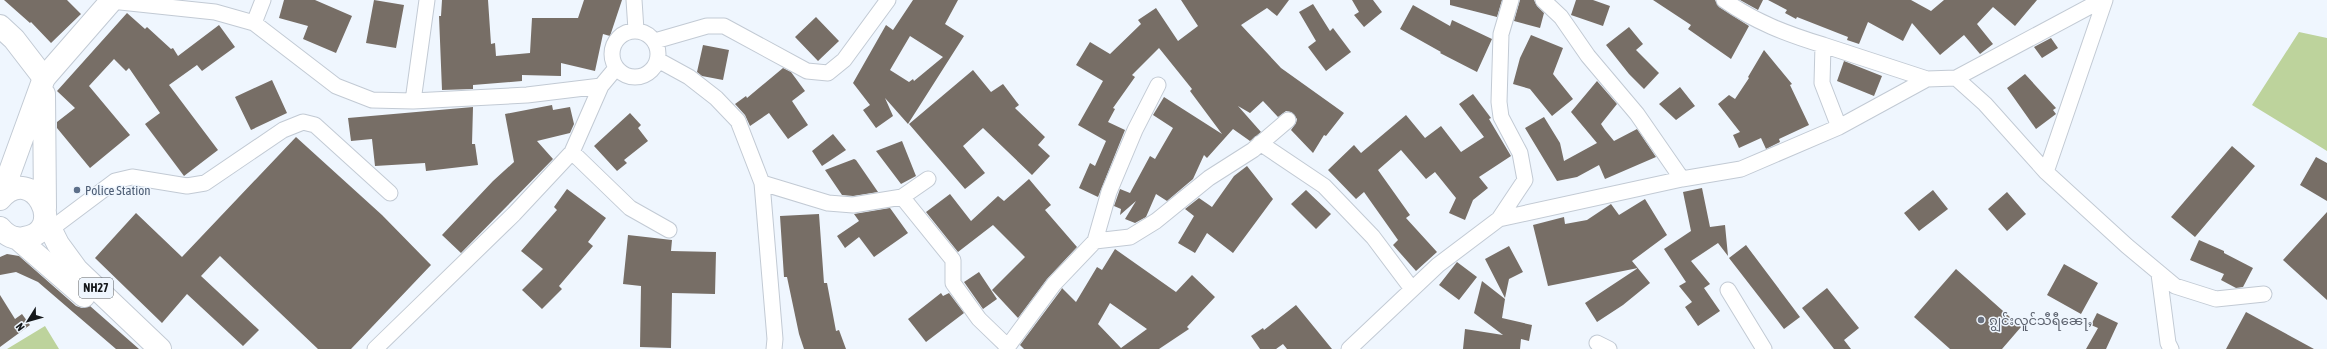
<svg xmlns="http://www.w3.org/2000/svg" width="2327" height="349" viewBox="0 0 2327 349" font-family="'Asap Condensed','Noto Sans Myanmar',sans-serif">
<rect width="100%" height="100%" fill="#eff6fe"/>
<path fill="#bdd39c" d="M2299 32 2327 38V151L2252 105Z
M45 326 59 349H7Z"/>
<path fill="#776e66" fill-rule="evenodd" d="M4 0H67L81 14 51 43 31 22 30 23Z
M284 0H315L352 16 336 53 303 39 308 26 279 18Z
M374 0 404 5 396 48 366 43Z
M442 0H488L491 44 495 43 496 56 530 53 532 18H578L584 0H622L610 36 603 34 595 71 561 63V76L522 75V81L473 85V89L442 90 439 16H441Z
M913 0H958L945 24 964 36 908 124 885 98 893 116 876 128 863 110 870 105 853 83 886 25 893 30ZM910 36 943 57 914 81 913 79 909 82 890 70Z
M1181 0H1289L1277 16 1267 8 1241 25 1281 68 1344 113 1326 136 1324 135 1313 153 1291 130 1296 123 1297 119 1291 112 1286 111 1278 117 1263 101 1250 113 1238 106 1261 132 1250 141 1233 129 1207 158 1204 155 1193 179 1167 201 1156 194 1146 217 1135 223 1125 219 1136 201 1120 215 1121 209 1114 206 1120 189 1130 193 1150 156 1155 159 1173 128 1153 115 1164 97 1222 134 1190 91 1192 89 1159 48 1132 75 1135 77 1113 108 1115 109 1108 122 1125 130 1098 197 1079 188 1090 163 1095 166 1106 141 1078 125 1103 81 1076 65 1090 42 1110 54 1141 24 1138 20 1156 8 1178 41 1198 26Z
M1352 0H1373L1382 12 1364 27 1354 15 1359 12Z
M1450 0H1502L1497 17 1450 5Z
M1520 0H1534L1537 6 1544 13 1540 28 1514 21Z
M1576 0H1593L1610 6 1603 26 1571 15Z
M1653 0H1715L1719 7 1749 26 1731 59 1688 29 1691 25Z
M1740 0H1763L1758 10Z
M1768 0H1911L1931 11 1944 0H2037L2015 26 1993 7 1977 24 1993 44 1980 54 1964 35 1940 55 1912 23 1903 41 1868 22 1859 44 1847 40 1848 37 1797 17 1796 19 1785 13 1787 10Z
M1313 4 1330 31 1333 28 1351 52 1326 71 1308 47 1316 41 1299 12Z
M1413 5 1450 26 1452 20 1492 39 1477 72 1440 53 1441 52 1400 29Z
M127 13 145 29 147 27 171 49 173 48 178 56 219 25 235 47 202 71 197 65 169 85 218 150 184 176 145 124 160 113 129 68 126 71 114 59 89 86 130 135 90 168 57 128V122L75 108 57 91Z
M816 17 839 41 818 61 795 37Z
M1629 27 1643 44 1636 50 1659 73 1644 89 1629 74 1606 45Z
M1531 35 1563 48 1553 74 1573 99 1552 116 1530 89 1513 84 1520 58Z
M2051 38 2058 48 2042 58 2034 47Z
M703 45 729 50 723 80 702 76 697 72Z
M1764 50 1792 84 1790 85 1809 125 1779 139 1780 142 1766 149 1761 138 1739 148 1733 135 1740 132 1718 104 1729 95 1735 99 1749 78 1748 77Z
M1844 61 1882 76 1874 96 1837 81Z
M783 68 791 72 805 91 792 101 808 125 788 139 769 113 750 126 745 115 735 104 746 96 747 98Z
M973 70 991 92 1003 84 1019 105 1015 108 1045 137 1038 145 1050 156 1032 175 983 128 963 146 985 173 965 189 909 124Z
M2025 74 2056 108 2053 110 2056 114 2036 129 2007 88Z
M272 80 287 113 251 130 235 97Z
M1597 81 1617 104 1601 124 1605 130 1614 141 1637 129 1656 157 1605 179 1599 165 1577 177 1557 181 1525 128 1544 117 1560 143 1564 161 1597 143 1571 112Z
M1680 87 1695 106 1676 120 1659 104Z
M1473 94 1491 118 1489 119 1511 156 1479 177 1488 188 1473 200 1465 220 1449 213 1456 198 1435 172 1426 179 1401 150 1378 170 1410 215 1406 218 1437 252 1416 271 1393 245 1398 240 1364 192 1356 199 1328 170 1354 145 1361 153 1406 115 1425 138 1441 126 1461 152 1484 137 1459 104Z
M552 105 553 110 570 107 574 124 570 133 537 141 553 159 461 253 442 235 493 181 514 162 505 114Z
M473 107 472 144H475L478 165 426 171 425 163 375 166 372 139 351 141 348 118Z
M630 113 641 125 638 128 648 141 624 160 627 163 617 171 594 146Z
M833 134 846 150 822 166 812 151Z
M296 137 382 215 431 265 351 349H318L220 256 201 276 259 330 243 346 187 294 162 323 95 258 136 213 182 257Z
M902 141 916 176 901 184 876 151Z
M2232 146 2255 166 2195 237 2171 217Z
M2316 157 2327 163V201L2300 185Z
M854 159 856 160 878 192 853 196 842 195 825 170Z
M1247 166 1273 199 1233 253 1207 233 1195 253 1178 243 1194 216 1185 209 1199 198 1212 207 1234 176Z
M1029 179 1051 205 1045 210 1077 247 1047 279 1018 318 992 290 1025 257 993 225 958 252 926 212 950 194 971 221 998 196 1004 201Z
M1702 188 1710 227 1725 225 1728 256 1718 243 1691 261 1710 284 1704 288 1720 311 1698 326 1685 307 1692 302 1679 286 1686 282 1664 249 1691 231 1683 192Z
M567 189 606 218 588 242 593 246 559 286 562 289 542 309 522 290 543 269 521 251 557 210 554 207Z
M1306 190 1331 214 1316 229 1291 204Z
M1933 190 1948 209 1919 231 1904 213Z
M2007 192 2026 214 2007 231 1988 209Z
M1645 199 1667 235 1632 261 1650 283 1623 305 1597 322 1585 303 1638 268 1548 286 1533 225 1564 217 1565 224 1587 220 1611 204 1619 215Z
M890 208 908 233 874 257 859 237 845 248 837 236 859 221 854 214Z
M2327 212V300L2283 260Z
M819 214 824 283H827L836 331 839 330 846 349H804L799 334 787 277H784L780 216Z
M628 235 672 240 671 251 716 252 715 294 672 293 671 348 640 347 641 286 623 284Z
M2199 240 2224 251V253L2253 268 2243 287 2236 288 2221 280 2224 274 2190 260Z
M1746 245 1800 317 1784 329 1729 258Z
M1509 246 1523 272 1509 279 1505 298 1485 259Z
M1115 249 1176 292 1192 275 1215 297 1187 327 1189 329 1159 349H1024L1020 345 1061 290 1062 288 1076 302 1097 267 1102 270ZM1110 303 1147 329 1121 348 1098 324Z
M7 254 19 256 76 306 82 308 90 306 139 349H116L38 282 16 272 0 275V257Z
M1457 262 1477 277 1459 300 1439 285Z
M2064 264 2098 283 2081 314 2047 295Z
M1956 269 2021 327 2002 349H1950L1914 317Z
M979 272 997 299 983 309 964 282Z
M1482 281 1505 299 1502 318 1532 325 1529 341 1521 339 1520 349H1463L1465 329 1503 335 1474 313Z
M1827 288 1859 328 1844 340 1851 349H1834L1802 308Z
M941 293 943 296 949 293 964 313 926 342 908 319Z
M0 295 15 319 22 314 30 325 0 347Z
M1296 305 1332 349H1287L1283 344 1276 349H1260L1251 336 1263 328 1264 330Z
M2246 312 2314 349H2226Z
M2097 313 2118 323 2106 349H2086L2098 328 2091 325Z"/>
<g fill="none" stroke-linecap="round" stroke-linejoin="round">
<g stroke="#c2cad4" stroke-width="17">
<path id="street" d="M634 0 636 30
M1543 0 1561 17 1588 56 1637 114 1682 179
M1724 0C1755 22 1787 34 1823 45L1822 83 1839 127
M111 1 215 12 254 23 336 86 372 100 413 101 527 95 601 86
M254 23 263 0
M612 54a23 23 0 1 1 46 0a23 23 0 1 1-46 0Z
M655 41 707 26H724L807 71 828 73 844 60 888 0
M1823 45 1927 79
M658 60 689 77 716 98 738 121 762 183 775 339 774 349
M1956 78 2102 0
M413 101 427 0
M1260 143 1324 186 1373 237 1412 289
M572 152 630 208 669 230
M2046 172 2105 0
M928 179 902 197 953 260V283L979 319 1007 346
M762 183 828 203 853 205 902 197
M1499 219 1525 180 1520 153 1501 117 1499 102 1501 34 1511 0
M51 229 115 181 132 177 187 186 205 183 283 130 303 122 315 125 390 193
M1095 241 1130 237 1156 221 1209 178 1253 150 1288 120
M2159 274 2168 343 2171 349
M1728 290 1764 349
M1597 343 1609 349
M375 349 514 214 572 152 601 86 616 68
M1006 349 1054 284 1095 241 1109 192 1135 130 1158 85
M1349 349 1438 265 1499 219 1682 179 1741 169 1839 127 1927 79 1956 78 1985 104 2046 172 2127 246 2175 286 2216 299 2264 294"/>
</g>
<g stroke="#c2cad4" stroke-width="24">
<path id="secondary" d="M0 26 14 39 44 78"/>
</g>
<g stroke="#c2cad4" stroke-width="24">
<path id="highway" d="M44 94 45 208
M0 199 44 78 112 0
M0 199C33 161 69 232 24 238 15 240 6 235 0 228
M45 218 58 244 77 270 160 349
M17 238 84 296"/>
</g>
<use href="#street" stroke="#fff" stroke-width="15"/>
<use href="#secondary" stroke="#fff" stroke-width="22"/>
<use href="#highway" stroke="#fff" stroke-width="22"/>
</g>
<circle fill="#5c6f8a" stroke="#eff6fe" stroke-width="1.5" cx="77" cy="190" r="4"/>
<circle fill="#6b7280" stroke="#eff6fe" stroke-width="1.5" cx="1981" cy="320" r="4"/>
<g text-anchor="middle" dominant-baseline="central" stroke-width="3" stroke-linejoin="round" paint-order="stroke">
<rect fill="#eff6fe" stroke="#565b5f" stroke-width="1" x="79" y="278" width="34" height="20" rx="3"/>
<g font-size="12" font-weight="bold" fill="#15181b">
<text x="96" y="288">NH27</text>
</g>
<g font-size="13" fill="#4e5e75" stroke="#eff6fe" text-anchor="start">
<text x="85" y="190">Police Station</text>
</g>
<g font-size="13" fill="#5b616d" stroke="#eff6fe" text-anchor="start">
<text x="1989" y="320">ၵျွင်းလူင်သီရီၼေႃႇ</text>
</g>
</g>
<g transform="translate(28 321) rotate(233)" stroke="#eff6fe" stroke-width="3" paint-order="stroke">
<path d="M0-3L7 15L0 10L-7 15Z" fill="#15181b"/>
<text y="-6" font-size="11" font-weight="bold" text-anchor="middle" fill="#15181b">N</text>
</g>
</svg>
